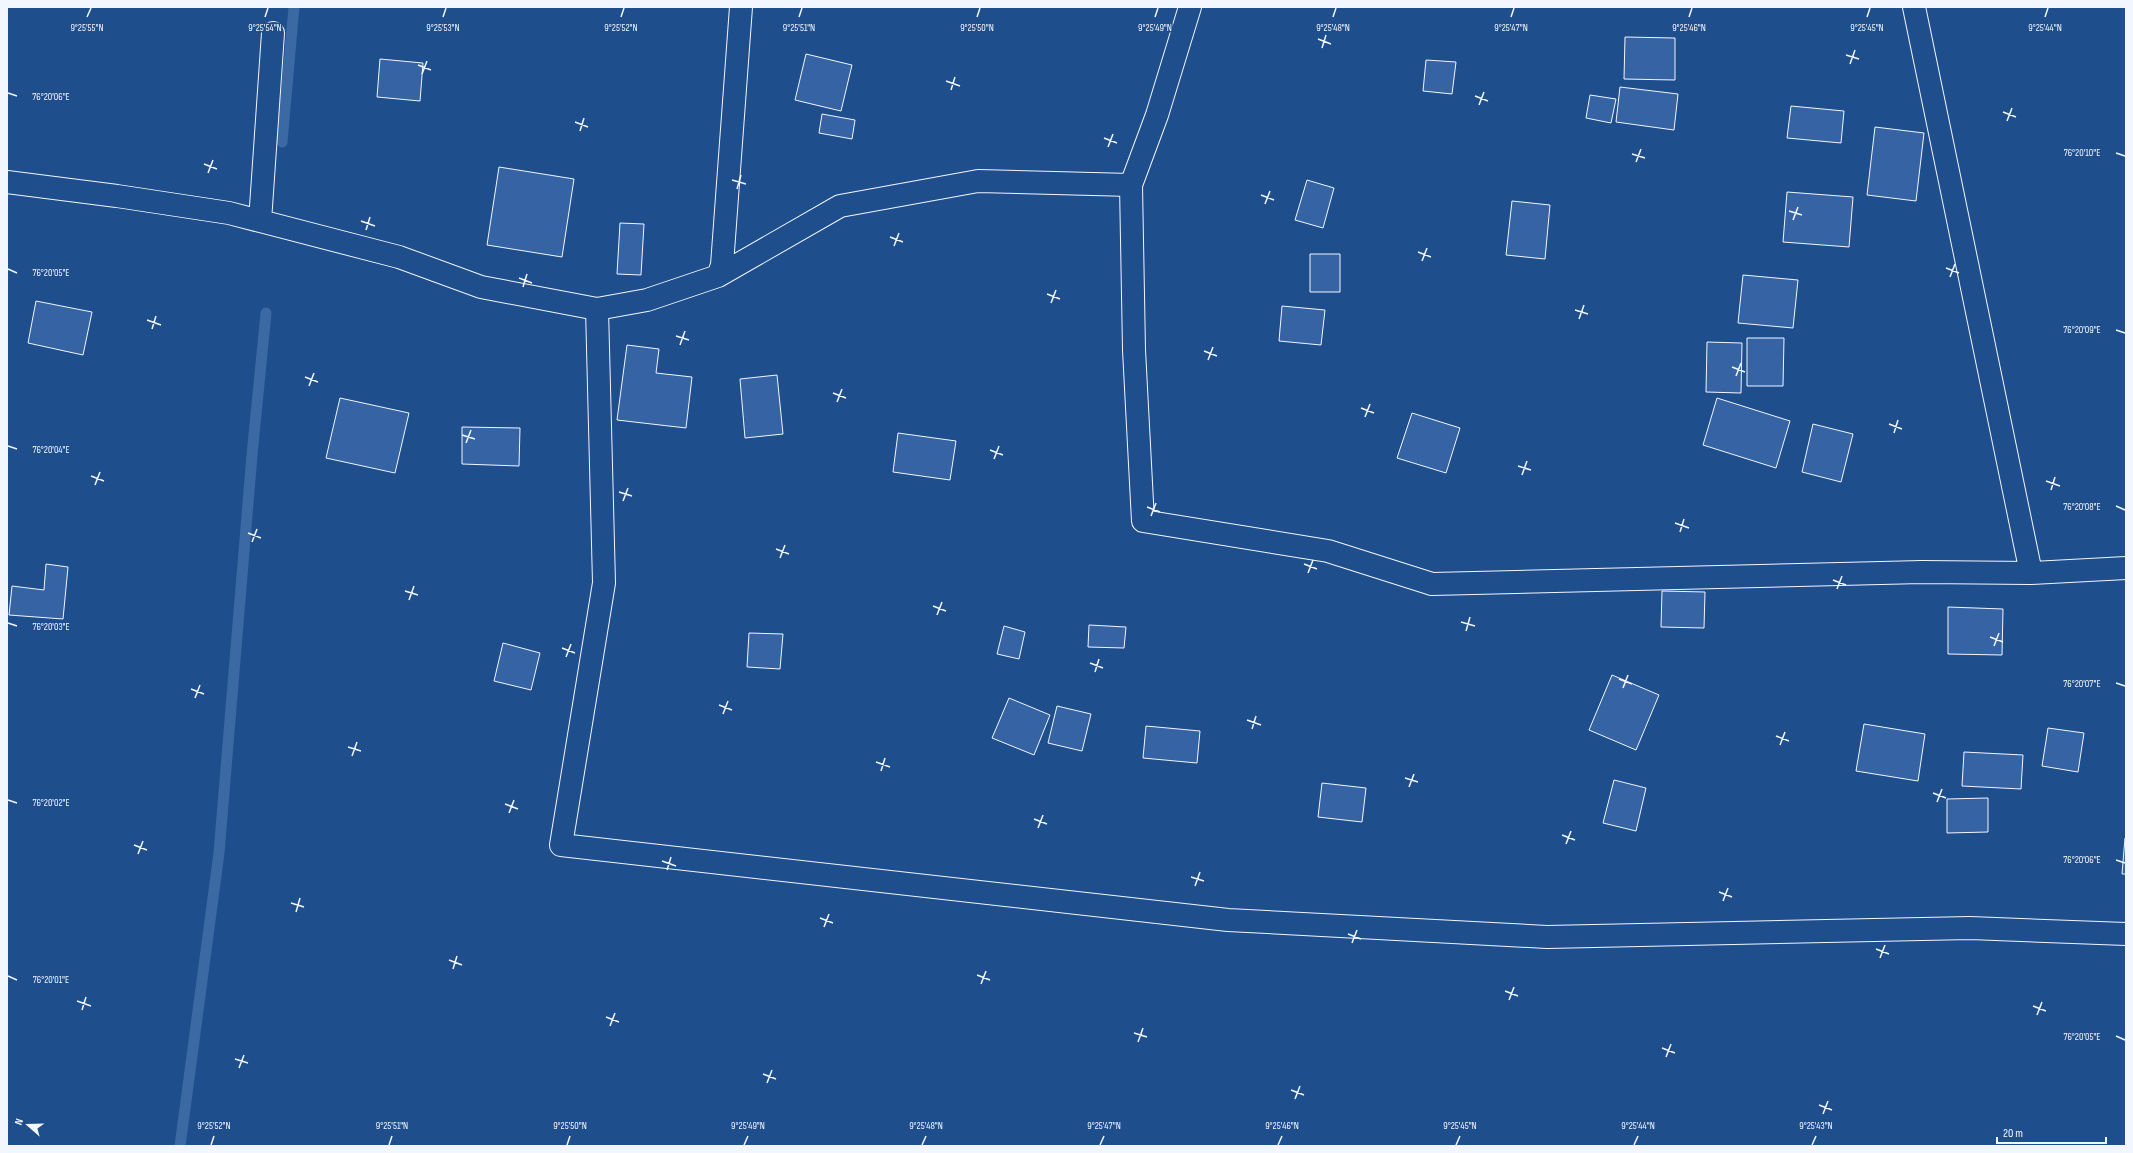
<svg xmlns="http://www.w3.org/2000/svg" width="2133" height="1153" viewBox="0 0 2133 1153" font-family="'Sofia Sans Condensed',sans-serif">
<rect width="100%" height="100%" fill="#1f4e8c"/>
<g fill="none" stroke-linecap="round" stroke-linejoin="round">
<path stroke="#3b69a3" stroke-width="11" d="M282 142 294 7
M180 1146 219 853 252 455 266 313"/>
</g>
<path fill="#3563a3" stroke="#f2f6ff" d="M1625 37 1675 38V80L1624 79Z
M806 54 852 65 841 111 795 100Z
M380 59 423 63 420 101 377 97Z
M1426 60 1456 62 1452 94 1423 91Z
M1620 87 1678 94 1674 130 1616 122Z
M1590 95 1616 99 1611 123 1586 118Z
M1791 106 1844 111 1841 143 1787 138Z
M822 114 855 120 852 139 819 133Z
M1875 127 1924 133 1916 201 1867 195Z
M499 167 574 179 562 257 487 245Z
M1307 180 1334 188 1323 228 1295 220Z
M1787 192 1853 197 1849 247 1783 242Z
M1512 201 1550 205 1545 259 1506 255Z
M620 223 644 224 641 275 617 274Z
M1310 254H1340V292H1310Z
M1743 275 1798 280 1793 328 1738 323Z
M36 301 92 312 83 355 28 343Z
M1282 306 1325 310 1321 345 1279 341Z
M1747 338H1784L1783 386H1747Z
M1707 342 1742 343 1741 393 1706 392Z
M627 345 659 349 656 373 692 377 686 428 617 420Z
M777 375 783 434 745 438 740 379Z
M340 398 409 413 395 473 326 458Z
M1717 398 1790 421 1776 468 1703 445Z
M1412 413 1460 428 1446 473 1397 458Z
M1813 424 1853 434 1841 482 1802 472Z
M462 427 520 428 519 466 462 464Z
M898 433 956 441 950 480 893 472Z
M46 564 68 567 63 619 9 615 12 586 44 590Z
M1662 591 1705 592 1704 628 1661 627Z
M1948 607 2003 609 2002 655 1948 654Z
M1089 625 1126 627 1124 648 1088 647Z
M1004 626 1025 632 1019 659 997 654Z
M749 633 783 634 780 669 747 667Z
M503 643 540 653 531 690 494 681Z
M1612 675 1659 695 1636 750 1589 730Z
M1009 698 1050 715 1034 755 992 738Z
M1057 706 1091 714 1082 751 1048 743Z
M1864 724 1925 734 1918 781 1856 771Z
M1146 726 1200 731 1197 763 1143 758Z
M2048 728 2084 733 2078 772 2042 766Z
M1964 752 2023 755 2021 789 1962 786Z
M1614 780 1646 788 1636 831 1603 823Z
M1322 783 1366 788 1362 822 1318 817Z
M1988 798V832L1947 833V799Z
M2125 838H2126V874H2122Z"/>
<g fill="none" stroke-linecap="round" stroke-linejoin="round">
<g stroke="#f2f6ff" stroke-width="24">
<path id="minor" d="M1914 7 2031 573
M7 182 117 196 229 213 399 257 481 287 597 309 647 300 718 276 840 206 978 181 1131 185 1134 350 1143 521 1328 551 1432 584 1922 572 2031 573 2126 568
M1131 185 1157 115 1190 7
M260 221 273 33
M718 276 722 265 741 7
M597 309 604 583 561 845 1228 920 1547 937 1970 928 2126 934"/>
</g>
<use href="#minor" stroke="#1f4e8c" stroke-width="22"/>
</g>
<path fill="none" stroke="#f2f6ff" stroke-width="1.5" d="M87 17 91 8M265 17 268 8M443 17 446 8M621 17 624 8M799 17 802 8M977 17 980 8M1155 17 1158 8M1333 17 1336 8M1511 17 1514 8M1689 17 1692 8M1867 17 1870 8M2045 17 2048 8M1318 39 1331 44M1322 48 1326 35M1846 55 1859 59M1850 64 1855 50M418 65 431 70M422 74 427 61M946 81 960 86M951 90 955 77M8 93 17 96M1475 96 1488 101M1479 105 1484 92M2003 112 2016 117M2007 121 2012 108M575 122 588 127M580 131 584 118M1104 138 1117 143M1108 147 1113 134M2116 153 2125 156M1632 154 1645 158M1636 162 1641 149M204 164 217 169M208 173 213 160M732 180 746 184M737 189 741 175M1261 195 1274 200M1265 204 1270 191M1789 211 1802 215M1793 220 1798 207M361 221 375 226M366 230 370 217M890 237 903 242M894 246 899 233M1418 252 1431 257M1422 261 1427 248M1946 268 1959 273M8 269 17 273M1950 277 1955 264M519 278 532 283M523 287 527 274M1047 294 1060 299M1051 303 1056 290M1575 310 1588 314M1579 319 1584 305M147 320 161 325M152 329 156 316M2116 330 2125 333M676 336 689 340M680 345 685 331M1204 351 1217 356M1208 360 1213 347M1732 367 1745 372M1736 376 1741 363M305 377 318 382M309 386 314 373M833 393 846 398M837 402 842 389M1361 408 1374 413M1365 417 1370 404M1889 424 1902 429M1894 433 1898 420M462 435 475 439M466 443 471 430M8 446 17 449M990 450 1003 455M994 459 999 446M1518 466 1531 470M1522 475 1527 461M91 476 104 481M2046 481 2060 486M95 485 100 472M2051 490 2055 477M619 492 632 496M623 501 628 488M2116 506 2125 510M1147 507 1160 512M1151 516 1156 503M1675 523 1689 528M1680 532 1684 519M248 533 261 538M252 542 257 529M776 549 789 554M780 558 785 545M1304 564 1317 569M1308 573 1313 560M1833 580 1846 585M1837 589 1842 576M405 591 418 595M409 600 414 586M933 606 946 611M937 615 942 602M1461 622 1475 626M8 623 17 626M1466 631 1470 617M1990 637 2003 642M1994 646 1999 633M562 648 575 653M566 657 571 644M1090 663 1103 668M1095 672 1099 659M1619 679 1632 684M2116 683 2125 686M1623 688 1628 675M191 689 204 694M195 698 200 685M719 705 732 710M723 714 728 701M1247 720 1261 725M1252 729 1256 716M1776 736 1789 741M1780 745 1785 732M348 747 361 751M352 756 357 742M876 762 890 767M881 771 885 758M1405 778 1418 782M1409 787 1414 774M1933 793 1946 798M8 800 17 803M1937 802 1942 789M505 804 518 809M509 813 514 800M1034 819 1047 824M1038 828 1043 815M1562 835 1575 840M1566 844 1571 831M134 845 147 850M138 854 143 841M2116 860 2125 863M662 861 676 866M667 870 671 857M1191 877 1204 881M1195 886 1200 872M1719 892 1732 897M1723 901 1728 888M291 903 304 907M296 912 300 898M820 918 833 923M824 927 829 914M1348 934 1361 939M1352 943 1357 930M1876 949 1889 954M1880 958 1885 945M449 960 462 965M453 969 457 956M977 975 990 980M8 976 17 980M981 984 986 971M1505 991 1518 996M1509 1000 1514 987M77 1001 91 1006M2033 1006 2046 1011M82 1010 86 997M2037 1015 2042 1002M606 1017 619 1022M610 1026 615 1013M1134 1033 1147 1037M2116 1036 2125 1040M1138 1042 1143 1028M1662 1048 1675 1053M1666 1057 1671 1044M235 1059 248 1063M239 1068 244 1055M763 1074 776 1079M767 1083 772 1070M1291 1090 1304 1095M1295 1099 1300 1086M1819 1105 1832 1110M1823 1114 1828 1101M211 1145 214 1136M389 1145 392 1136M567 1145 570 1136M744 1145 748 1136M922 1145 926 1136M1100 1145 1104 1136M1278 1145 1282 1136M1456 1145 1460 1136M1634 1145 1638 1136M1812 1145 1816 1136"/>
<g font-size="10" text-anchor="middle" fill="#f2f6ff" stroke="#1f4e8c" stroke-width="3" stroke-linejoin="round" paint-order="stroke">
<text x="87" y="31">9°25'55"N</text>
<text x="265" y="31">9°25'54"N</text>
<text x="443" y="31">9°25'53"N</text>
<text x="621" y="31">9°25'52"N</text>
<text x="799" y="31">9°25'51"N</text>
<text x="977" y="31">9°25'50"N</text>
<text x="1155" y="31">9°25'49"N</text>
<text x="1333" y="31">9°25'48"N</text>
<text x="1511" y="31">9°25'47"N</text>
<text x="1689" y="31">9°25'46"N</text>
<text x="2045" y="31">9°25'44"N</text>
<text x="1867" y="31">9°25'45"N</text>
<text x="51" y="100">76°20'06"E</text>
<text x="2082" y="156">76°20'10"E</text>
<text x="51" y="276">76°20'05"E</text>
<text x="2082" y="333">76°20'09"E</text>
<text x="51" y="453">76°20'04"E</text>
<text x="2082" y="510">76°20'08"E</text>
<text x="51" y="630">76°20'03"E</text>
<text x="2082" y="687">76°20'07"E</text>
<text x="51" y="806">76°20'02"E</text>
<text x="2082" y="863">76°20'06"E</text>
<text x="51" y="983">76°20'01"E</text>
<text x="2082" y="1040">76°20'05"E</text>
<text x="214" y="1129">9°25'52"N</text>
<text x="392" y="1129">9°25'51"N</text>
<text x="570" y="1129">9°25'50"N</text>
<text x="748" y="1129">9°25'49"N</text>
<text x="926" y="1129">9°25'48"N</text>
<text x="1104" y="1129">9°25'47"N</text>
<text x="1282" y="1129">9°25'46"N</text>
<text x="1460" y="1129">9°25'45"N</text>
<text x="1638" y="1129">9°25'44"N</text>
<text x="1816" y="1129">9°25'43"N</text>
</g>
<rect width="2133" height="1153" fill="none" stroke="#f2f6ff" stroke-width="16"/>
<g transform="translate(28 1125) rotate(290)" stroke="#1f4e8c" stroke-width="3" paint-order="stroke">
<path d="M0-3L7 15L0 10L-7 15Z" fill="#f2f6ff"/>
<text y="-6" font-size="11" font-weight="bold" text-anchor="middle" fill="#f2f6ff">N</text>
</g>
<path d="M1997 1137v6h109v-6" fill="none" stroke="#f2f6ff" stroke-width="2"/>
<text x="2003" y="1137" font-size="12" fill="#f2f6ff" stroke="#1f4e8c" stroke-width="3" paint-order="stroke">20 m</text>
</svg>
